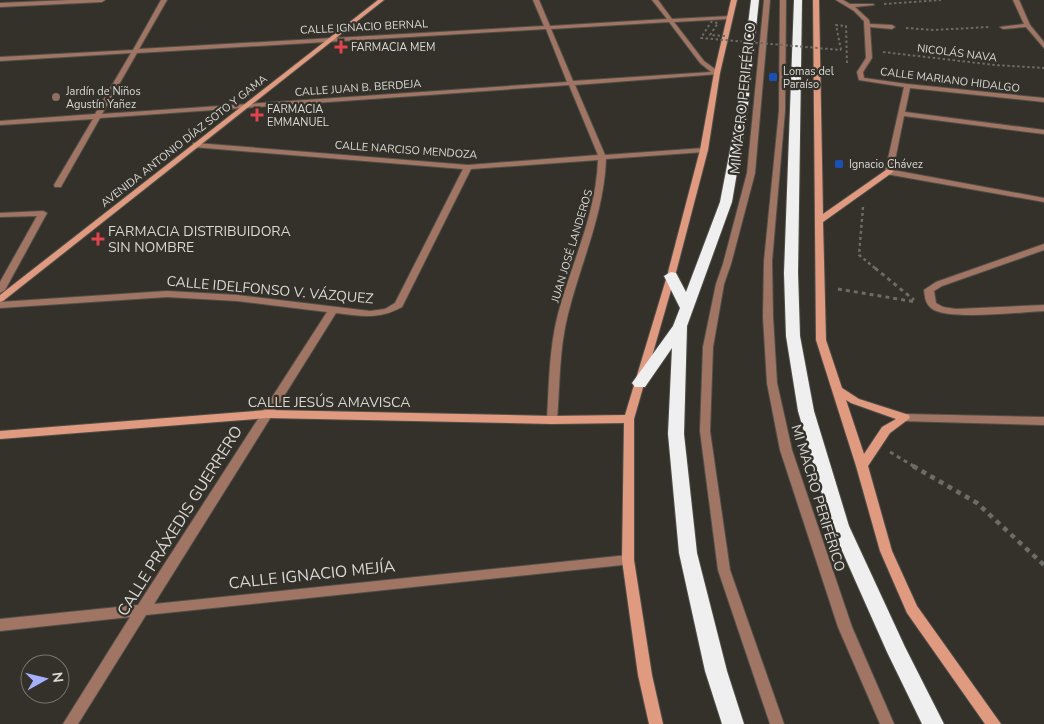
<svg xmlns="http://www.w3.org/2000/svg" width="1044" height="724" viewBox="0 0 1044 724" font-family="'Nunito Sans',sans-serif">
<rect width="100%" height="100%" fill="#33312a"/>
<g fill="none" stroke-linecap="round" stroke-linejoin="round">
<g stroke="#514f49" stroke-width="2">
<path id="lane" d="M764 0H770L755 173 731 264 724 284 713 347 710 431 730 570 784 724H770L718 570 700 431 703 347 716 284 723 264 747 173Z
M780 0H786L785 111 772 261 773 317 777 383 792 450 852 627 894 724H880L838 627 780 450 767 383 763 317 764 261 779 111Z"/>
</g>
<g stroke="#514f49" stroke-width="2">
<path id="street" d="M70 0H105L102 2 0 7V3Z
M161 0H167L139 49 544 26 533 0H539L550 26 667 19 652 0H658L672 19 731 16V18L729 19 674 22 704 61 719 72V74L575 85 605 155 704 148 708 150 704 152 606 159C604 214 581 262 568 314 559 349 560 385 557 420L556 423H548L547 420C549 385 549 349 558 314 572 262 596 215 598 160L471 169 402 307C379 320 361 316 336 313L154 604 628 555 632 556 634 560 632 564 146 615 78 724H63L130 617 0 631V619L138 605 327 312 237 301 167 297 0 308V302L167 291 237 295 370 311 385 309 395 303 463 169 193 147V143H196L468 165 598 155 569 85 100 118 62 185 61 187H55L54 185 93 119 0 125V121L95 114 131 53 0 61V57L133 50ZM669 22 700 63 711 72 573 81 551 29ZM546 29 567 82 102 114 137 53Z
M836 0H843L850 4H873L874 5 855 7 869 20 870 24 892 25 895 27 892 29 870 27 872 58 863 72 864 78 907 84 1044 98V102L910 88 905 112 1044 130V134L904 116 893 170 1044 198V202L886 174 885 172 904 87 859 80 857 72 866 58 864 21 854 11Z
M1013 0H1019L1030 25 1044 42V48L1026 27 1003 29 1000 27 1024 24Z
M43 211 47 213 5 290 0 293V282L37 216 0 217V213Z
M1044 244V250L942 286 934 291 936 303 943 307 956 309 1044 305V311C1022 312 945 321 931 308 925 303 925 297 924 290L936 282Z
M905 414 1044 417V425L901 421 900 418Z"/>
</g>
<g stroke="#514f49" stroke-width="2">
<path id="secondary" d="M378 0H384L3 301 0 302V295Z
M731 0H737L720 73 708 150 675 276 634 419V560L652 675 663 724H649L638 675 622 560 624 423 552 424 268 418 0 439V431L268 410 552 416 625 415 667 276 700 150 714 73Z
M813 0H819L823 214 886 170H892L893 172 823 222 826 340 842 388 859 399 909 415 910 418 890 433 868 466 892 551 917 606 1001 724H985L907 613 880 551 856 466 816 340ZM846 400 851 403 896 419 882 427 864 454Z"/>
</g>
<g stroke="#514f49" stroke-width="2">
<path id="highway" d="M751 0H759L747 114 732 202 687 326 684 434 697 553 727 671 744 724H722L705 671 679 553 668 434 672 348 645 387H635L632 383 673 326 680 308 664 276 671 272 676 273 686 292 720 202 737 114Z
M794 0H802L798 273 800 336 814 411 849 526 905 647 944 724H922L887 652 831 526 798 411 786 336 784 273Z"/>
</g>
<path stroke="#6d6b65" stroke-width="2" stroke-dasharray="2.5 2.5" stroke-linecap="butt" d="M884 4 941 0
M906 28 933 30 990 27
M841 50 836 25 846 26 847 65
M883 52 995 65 1044 68"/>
<path stroke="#6d6b65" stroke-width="2.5" stroke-dasharray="3 3" stroke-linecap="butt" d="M863 207 859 255 876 269"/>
<path stroke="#6d6b65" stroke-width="3" stroke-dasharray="4 4" stroke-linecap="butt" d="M875 268 914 300
M838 289 916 302
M890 452 915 467"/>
<path stroke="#6d6b65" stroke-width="4.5" stroke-dasharray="5 5" stroke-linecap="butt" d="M913 466 977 503 1044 565"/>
<use href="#lane" fill="#a07564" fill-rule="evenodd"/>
<use href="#street" fill="#a07564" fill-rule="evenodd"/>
<use href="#secondary" fill="#df9a80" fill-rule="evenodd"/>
<use href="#highway" fill="#efefef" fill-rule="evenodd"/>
<path stroke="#6d6b65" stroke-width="2" stroke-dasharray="2.5 2.5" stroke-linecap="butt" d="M725 36 710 35 718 23 711 22 701 38 841 50"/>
</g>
<g fill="#e0444e" stroke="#33312a" stroke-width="2">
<path d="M338.5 39.5h5v5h5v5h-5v5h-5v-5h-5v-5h5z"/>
<path d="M254.5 107.5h5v5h5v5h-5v5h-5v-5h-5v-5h5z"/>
<path d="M95.5 231.5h5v5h5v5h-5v5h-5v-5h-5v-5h5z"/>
</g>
<g fill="#1a4fb4" stroke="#33312a" stroke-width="2">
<rect x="768" y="72" width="10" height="10" rx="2.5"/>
<rect x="834" y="159" width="10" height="10" rx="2.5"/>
</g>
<circle fill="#8d6e63" stroke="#33312a" stroke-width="2" cx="56" cy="97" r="5"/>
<g text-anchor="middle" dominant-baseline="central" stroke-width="4.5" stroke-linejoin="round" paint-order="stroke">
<g font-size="11" fill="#d9d8d4" stroke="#33312a">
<text transform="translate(364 27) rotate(-3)">CALLE IGNACIO BERNAL</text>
<text transform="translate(957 53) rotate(7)">NICOLÁS NAVA</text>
<text transform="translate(950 80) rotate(7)">CALLE MARIANO HIDALGO</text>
<text transform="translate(358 88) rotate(-4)">CALLE JUAN B. BERDEJA</text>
<text transform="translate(184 141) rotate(-38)">AVENIDA ANTONIO DÍAZ SOTO Y GAMA</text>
<text transform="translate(406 150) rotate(4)">CALLE NARCISO MENDOZA</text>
<text transform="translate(572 246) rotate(-73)">JUAN JOSÉ LANDEROS</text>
</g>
<g font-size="11" fill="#d9d8d4" stroke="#33312a" text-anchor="start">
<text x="351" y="47">FARMACIA MEM</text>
<text x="783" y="71">Lomas del<tspan x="783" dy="13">Paraíso</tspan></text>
<text x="66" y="91">Jardín de Niños<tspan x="66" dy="13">Agustín Yañez</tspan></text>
<text x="267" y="109">FARMACIA<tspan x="267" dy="13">EMMANUEL</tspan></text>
<text x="849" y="164">Ignacio Chávez</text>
</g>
<g font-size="14" fill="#d9d8d4" stroke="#33312a">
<text transform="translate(743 98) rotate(-84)">MI MACRO PERIFÉRICO</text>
<text transform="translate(270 290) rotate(5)">CALLE IDELFONSO V. VÁZQUEZ</text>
<text x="329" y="402">CALLE JESÚS AMAVISCA</text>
<text transform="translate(818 498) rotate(73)">MI MACRO PERIFÉRICO</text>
</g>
<g font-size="14" fill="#d9d8d4" stroke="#33312a" text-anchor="start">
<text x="108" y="231">FARMACIA DISTRIBUIDORA<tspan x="108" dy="16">SIN NOMBRE</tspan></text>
</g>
<g font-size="16" fill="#d9d8d4" stroke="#33312a">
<text transform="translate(180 521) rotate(-58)">CALLE PRÁXEDIS GUERRERO</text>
<text transform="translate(312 575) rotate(-6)">CALLE IGNACIO MEJÍA</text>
</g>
</g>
<g transform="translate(45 679) rotate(82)"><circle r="24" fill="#33312a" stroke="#75746e"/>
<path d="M0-4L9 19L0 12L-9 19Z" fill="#a7b0fc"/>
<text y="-8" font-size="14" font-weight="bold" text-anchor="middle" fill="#d9d8d4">N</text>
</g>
</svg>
